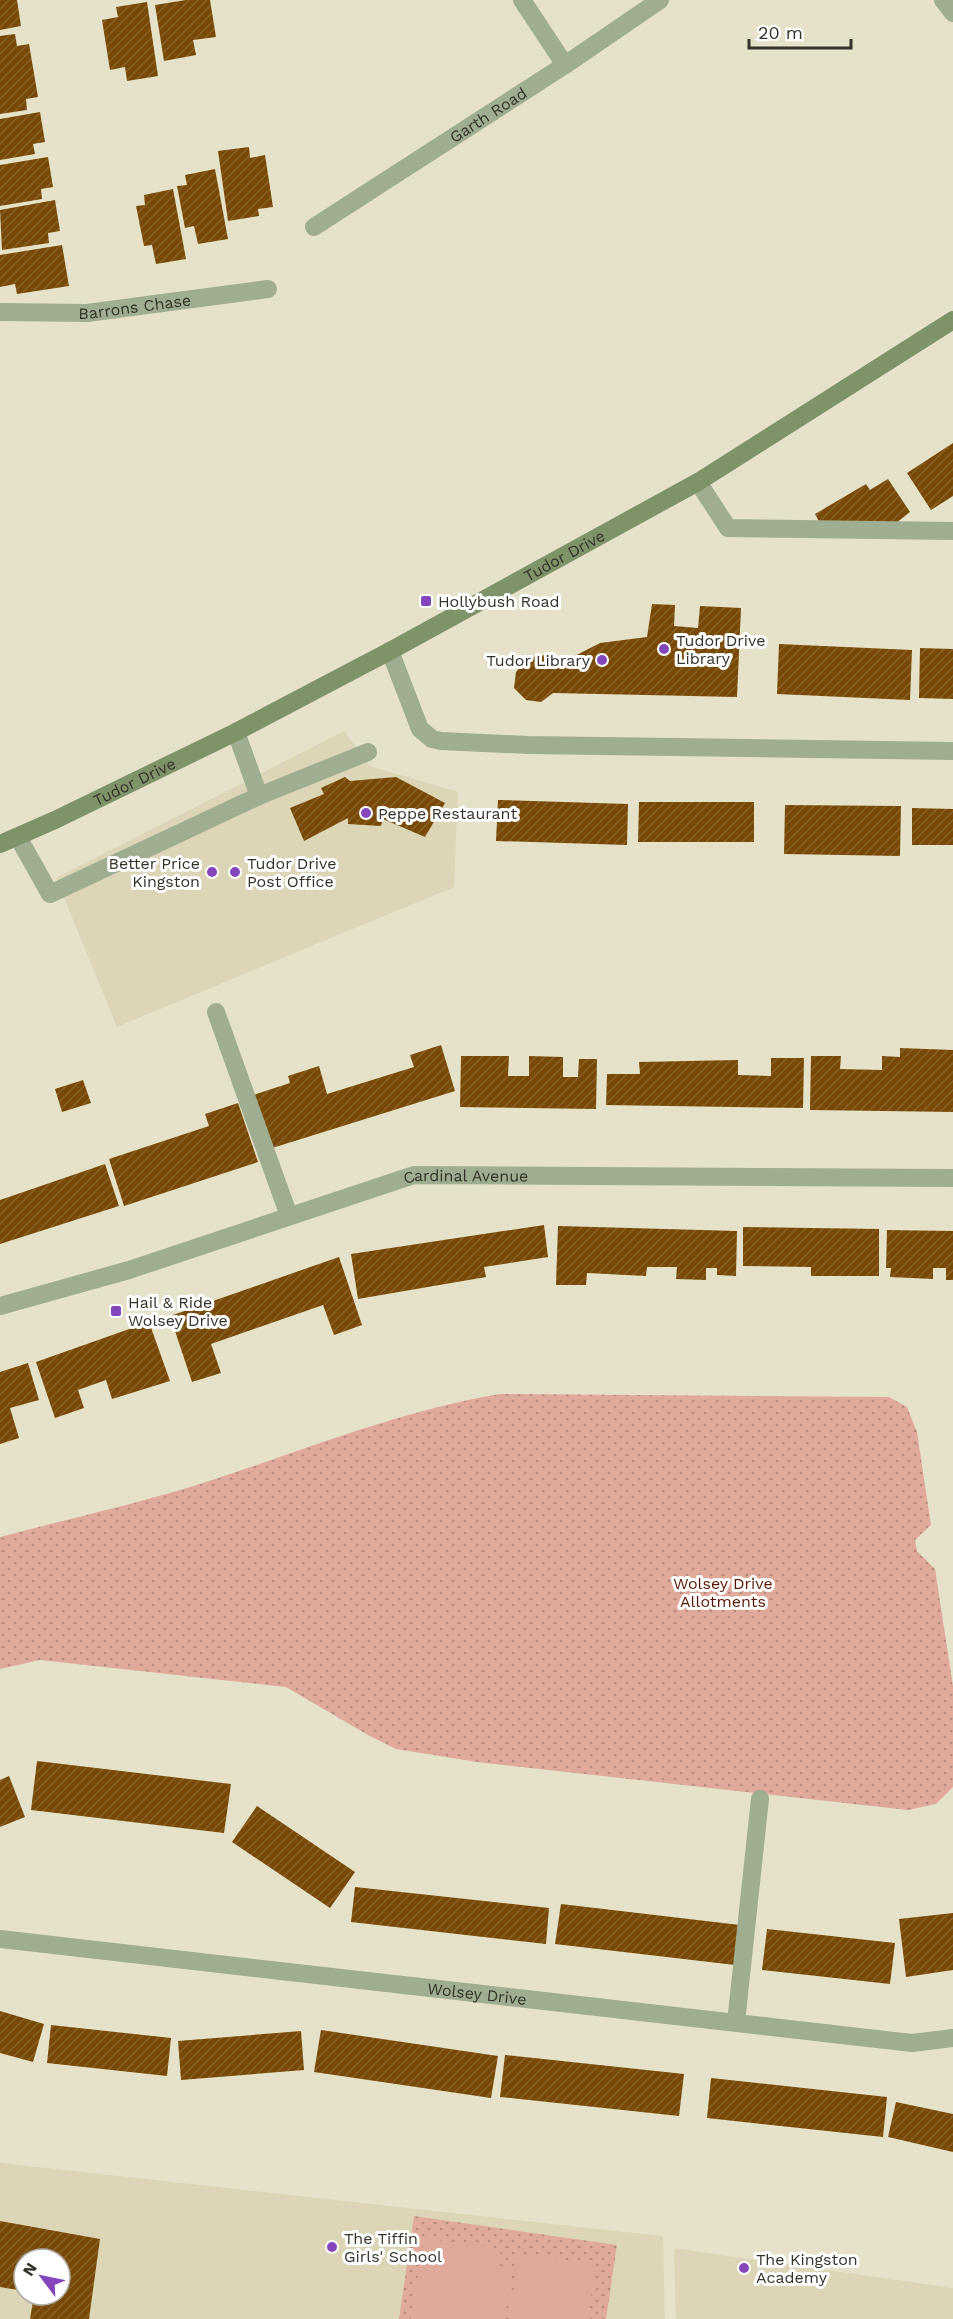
<svg xmlns="http://www.w3.org/2000/svg" width="953" height="2319" viewBox="0 0 953 2319" font-family="'Work Sans',sans-serif">
<defs>
<pattern id="green-dots" width="8" height="8" patternUnits="userSpaceOnUse" patternTransform="scale(1.5)"><rect width="8" height="8" fill="#e0aa9a"/><path d="M2 2h.1M6 6h.1" fill="none" stroke="#b68b7e" stroke-width="1.8" stroke-linecap="round"/></pattern>
<pattern id="building-hatch" width="6" height="6" patternUnits="userSpaceOnUse" patternTransform="scale(1.5)"><rect width="6" height="6" fill="#784904"/><path d="M-1 1l2-2M0 6l6-6M5 7l2-2" fill="none" stroke="#876129"/></pattern>
</defs>
<rect width="100%" height="100%" fill="#e6e2ca"/>
<path fill="#dcd6b7" fill-rule="evenodd" d="M344 731 370 766 458 792 454 887 117 1027 56 878Z
M0 2163 663 2236 665 2319H0ZM24 2259H60V2295H24Z
M674 2248 953 2288V2319H676Z"/>
<path fill="url(#green-dots)" d="M500 1394 889 1397 907 1407 917 1432 931 1525 915 1540 917 1551 935 1569 953 1686V1787L936 1804 908 1810 477 1762 396 1749 368 1735 286 1687 40 1660 0 1669V1537C67 1519 137 1504 203 1483 299 1452 401 1410 500 1394Z
M414 2216 617 2245 606 2319H399Z"/>
<path fill="#e0aa9a" d="M424 2238 501 2249 498 2267 512 2270 505 2319H411Z
M519 2253 596 2264 588 2319H509Z"/>
<path fill="url(#building-hatch)" d="M0 0H17L21 26 0 30Z
M186 0H210L216 37 193 40 196 55 164 61 155 5Z
M147 2 158 76 127 81 125 67 110 70 102 20 118 17 116 7Z
M15 34 17 46 29 44 38 97 26 99 27 110 0 114V36Z
M40 112 45 142 33 144 35 154 0 160V119Z
M249 147 250 158 265 155 273 207 258 209 259 216 228 221 218 151Z
M48 157 53 187 41 189 42 199 0 206V165Z
M215 169 228 239 198 244 194 226 185 228 177 186 187 185 185 175Z
M173 189 186 259 156 264 152 245 144 246 136 206 145 205 144 195Z
M55 200 60 231 48 233 49 243 2 250 0 210Z
M62 245 69 286 17 294 15 284 0 287V255Z
M953 443V496L931 510 907 473Z
M888 479 910 512 896 523 821 525 815 514 866 484 870 490Z
M652 604 675 605 674 626 698 628 700 606 741 608 737 697 553 693 541 702 526 700 514 688 516 672 526 658 545 655 557 665 600 643 647 637Z
M779 644 912 650 910 700 777 694Z
M920 648 953 649V699L919 698Z
M345 777 350 781 396 777 445 803 425 837 383 819 381 826 348 824V818L304 841 290 808 324 794 321 788Z
M498 800 628 804 627 845 496 841Z
M639 802H754V842H638Z
M785 805 901 806 900 856 784 854Z
M912 808 953 809V845H912Z
M441 1045 455 1091 269 1149 253 1095 290 1083 288 1076 319 1066 327 1094 414 1067 410 1055Z
M900 1048 953 1050V1112L810 1110 811 1056H841L840 1069 882 1070V1056L900 1057Z
M461 1056H509L508 1076H529V1056L563 1057V1077H578L579 1059H597L596 1109 460 1107Z
M771 1058H804L803 1108 606 1105 607 1074H640L639 1062 738 1060V1075L771 1076Z
M83 1080 91 1103 62 1112 55 1089Z
M238 1103 258 1162 124 1206 109 1159 209 1126 205 1114Z
M105 1164 119 1206 0 1244V1200Z
M544 1225 548 1257 484 1267 486 1277 358 1299 351 1254Z
M558 1226 737 1231 736 1276 717 1275V1268H706V1280L676 1279 677 1267H647L646 1276 587 1273 586 1285H556Z
M743 1227 879 1229V1276H811V1267L743 1266Z
M887 1230 953 1231V1280H946V1268H933V1279L890 1277 891 1268H886Z
M339 1257 362 1325 334 1335 323 1305 211 1344 221 1373 192 1382 170 1316Z
M149 1322 170 1381 112 1399 106 1380 78 1390 84 1408 55 1418 36 1362Z
M28 1363 39 1400 10 1408 19 1438 0 1444V1372Z
M37 1761 231 1784 224 1833 31 1810Z
M9 1776 25 1817 0 1827V1780Z
M257 1806 355 1872 330 1908 232 1842Z
M355 1887 549 1908 546 1944 351 1922Z
M561 1904 740 1925 735 1965 555 1944Z
M953 1913V1970L906 1977 899 1919Z
M767 1929 895 1943 890 1984 762 1970Z
M0 2011 44 2024 33 2062 0 2053Z
M51 2025 171 2038 167 2076 47 2063Z
M321 2030 498 2056 491 2098 314 2072Z
M301 2031 304 2070 181 2080 178 2041Z
M505 2055 684 2074 679 2116 500 2097Z
M711 2078 887 2097 883 2137 707 2118Z
M896 2102 953 2114V2152L888 2137Z
M0 2221 100 2239 89 2319H30L34 2295H60V2259H24V2291L0 2287Z"/>
<g fill="none" stroke-linecap="round" stroke-linejoin="round">
<path stroke="#9fad90" stroke-width="18" d="M943 0 953 13
M698 482 728 528 953 531
M236 732 259 796
M18 837 50 894 259 796 368 752
M216 1012 289 1216
M736 2022 760 1799"/>
<g stroke="#9fad90" stroke-width="18">
<path d="M522 0 565 65"/>
<path id="s1" d="M314 227 565 65 660 0"/>
<path id="s2" d="M0 312 87 313 268 289"/>
<path d="M390 651 420 729 432 739 441 741 528 745 953 751"/>
<path id="s3" d="M0 1306 129 1270 414 1175 953 1178"/>
<path id="s4" d="M0 1939 912 2043 953 2038"/>
</g>
<path stroke="#7f9368" stroke-width="18" id="s5" d="M0 844 55 820 236 732 390 651 698 482 953 320"/>
</g>
<g fill="#8446bb" stroke="#fff" stroke-width="2">
<rect x="420" y="595" width="12" height="12" rx="3"/>
<circle cx="664" cy="649" r="6"/>
<circle cx="602" cy="660" r="6"/>
<circle cx="366" cy="813" r="6"/>
<circle cx="212" cy="872" r="6"/>
<circle cx="235" cy="872" r="6"/>
<rect x="110" y="1305" width="12" height="12" rx="3"/>
<circle cx="332" cy="2247" r="6"/>
<circle cx="744" cy="2268" r="6"/>
</g>
<g text-anchor="middle" dominant-baseline="central" stroke-width="6" stroke-linejoin="round" paint-order="stroke">
<g font-size="16" fill="#343229" stroke="#fff">
<text stroke="none"><textPath href="#s1" startOffset="207">Garth Road</textPath></text>
<text stroke="none"><textPath href="#s2" startOffset="135">Barrons Chase</textPath></text>
<text stroke="none"><textPath href="#s5" startOffset="634">Tudor Drive</textPath></text>
<text stroke="none"><textPath href="#s5" startOffset="148">Tudor Drive</textPath></text>
<text stroke="none"><textPath href="#s3" startOffset="486">Cardinal Avenue</textPath></text>
<text stroke="none"><textPath href="#s4" startOffset="480">Wolsey Drive</textPath></text>
</g>
<g font-size="16" fill="#343229" stroke="#fff" text-anchor="start">
<text x="438" y="601">Hollybush Road</text>
<text x="676" y="640">Tudor Drive<tspan x="676" dy="18">Library</tspan></text>
<text x="590" y="660" text-anchor="end">Tudor Library</text>
<text x="378" y="813">Peppe Restaurant</text>
<text x="200" y="863" text-anchor="end">Better Price<tspan x="200" dy="18">Kingston</tspan></text>
<text x="247" y="863">Tudor Drive<tspan x="247" dy="18">Post Office</tspan></text>
<text x="128" y="1302">Hail &amp; Ride<tspan x="128" dy="18">Wolsey Drive</tspan></text>
<text x="344" y="2238">The Tiffin<tspan x="344" dy="18">Girls' School</tspan></text>
<text x="756" y="2259">The Kingston<tspan x="756" dy="18">Academy</tspan></text>
</g>
<g font-size="16" fill="#591702" stroke="#fff">
<text x="723" y="1583">Wolsey Drive<tspan x="723" dy="18">Allotments</tspan></text>
</g>
</g>
<g transform="translate(42 2277) rotate(302)"><circle r="28" fill="#ffffff" stroke="#aeada9" stroke-width="1.5"/>
<path d="M0-4.5L10 22L0 15L-10 22Z" fill="#8446bb"/>
<text y="-9" font-size="16" font-weight="bold" text-anchor="middle" fill="#343229">N</text>
</g>
<path d="M749 39v9h102v-9" fill="none" stroke="#343229" stroke-width="3"/>
<text x="758" y="39" font-size="18" fill="#343229" stroke="#ffffff" stroke-width="4.5" paint-order="stroke">20 m</text>
</svg>
